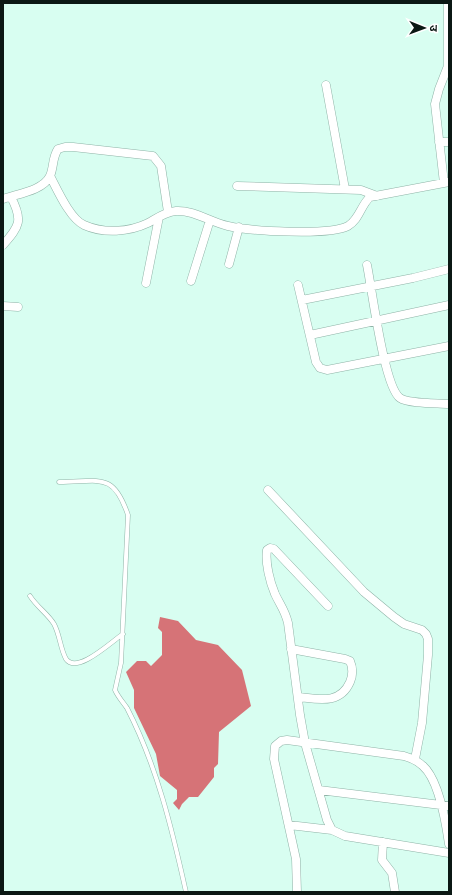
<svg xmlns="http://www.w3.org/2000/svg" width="452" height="895" viewBox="0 0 452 895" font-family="'Noto Serif','Noto Sans Devanagari',serif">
<rect width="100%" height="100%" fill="#d8fef1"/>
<path fill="#d67377" d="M160 617 178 621 196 640 218 645 242 670 251 706 219 732 218 764 214 768V777L198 797H189L182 804 179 810 173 803 177 799V790L160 776 156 754 134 708V690L126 672 137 661H146L151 666 162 655V632L158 628Z"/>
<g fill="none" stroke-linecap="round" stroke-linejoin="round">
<g stroke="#8fb3a7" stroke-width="5">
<path id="service" d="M59 482C100 482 113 471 128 515L121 663 115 690C118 697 123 702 127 708 157 766 172 829 186 892
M30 596C37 607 48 614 54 624 60 635 60 648 66 659 77 675 112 641 123 634"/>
</g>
<g stroke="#8fb3a7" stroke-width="9">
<path id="minor" d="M326 85 345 189
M439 142H449
M50 176C57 189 70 219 84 225 104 234 129 232 148 223 157 218 165 212 176 211 194 210 210 222 228 226 250 231 329 236 348 226 359 220 361 205 370 197L449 182
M444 183 435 104 439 89 448 66V3
M237 186 361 190 377 196
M3 199C16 194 43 191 50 176 54 167 52 158 58 149L65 147H73L153 156 161 166 168 212
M3 245C20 226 23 220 11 197
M229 264 239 227
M367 265C372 289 384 387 400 398 409 404 438 403 449 404
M191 281 210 220
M146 283 159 217
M298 285 316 362 320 368 327 370 449 346
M302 300 413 278 449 269
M3 306 18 307
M310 335 449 305
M268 490 364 592 394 617 404 624 422 630 426 634 428 639V655L422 723 415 759
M328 606 274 549 270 548 267 550C265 563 270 582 275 594 280 605 285 610 288 623L300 715 305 743 327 820 332 830 345 836 449 853
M291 649 345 659 350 661C353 668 353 675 350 682 340 705 318 699 298 697
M319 790 449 806
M289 825 332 830
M383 842 382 860 392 873 395 892
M297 892 296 859 274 759 275 746 281 741 287 740 404 756C411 758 418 761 423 766 439 780 446 823 449 844"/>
</g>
<use href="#service" stroke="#fff" stroke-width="4"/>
<use href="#minor" stroke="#fff" stroke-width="8"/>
</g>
<rect width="452" height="895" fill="none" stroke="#0b1814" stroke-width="8"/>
<g transform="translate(424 28) rotate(91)" stroke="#ffffff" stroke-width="3" paint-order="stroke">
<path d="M0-3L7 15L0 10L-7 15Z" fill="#0b1814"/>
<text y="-6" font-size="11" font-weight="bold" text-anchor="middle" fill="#0b1814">उ</text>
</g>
</svg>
